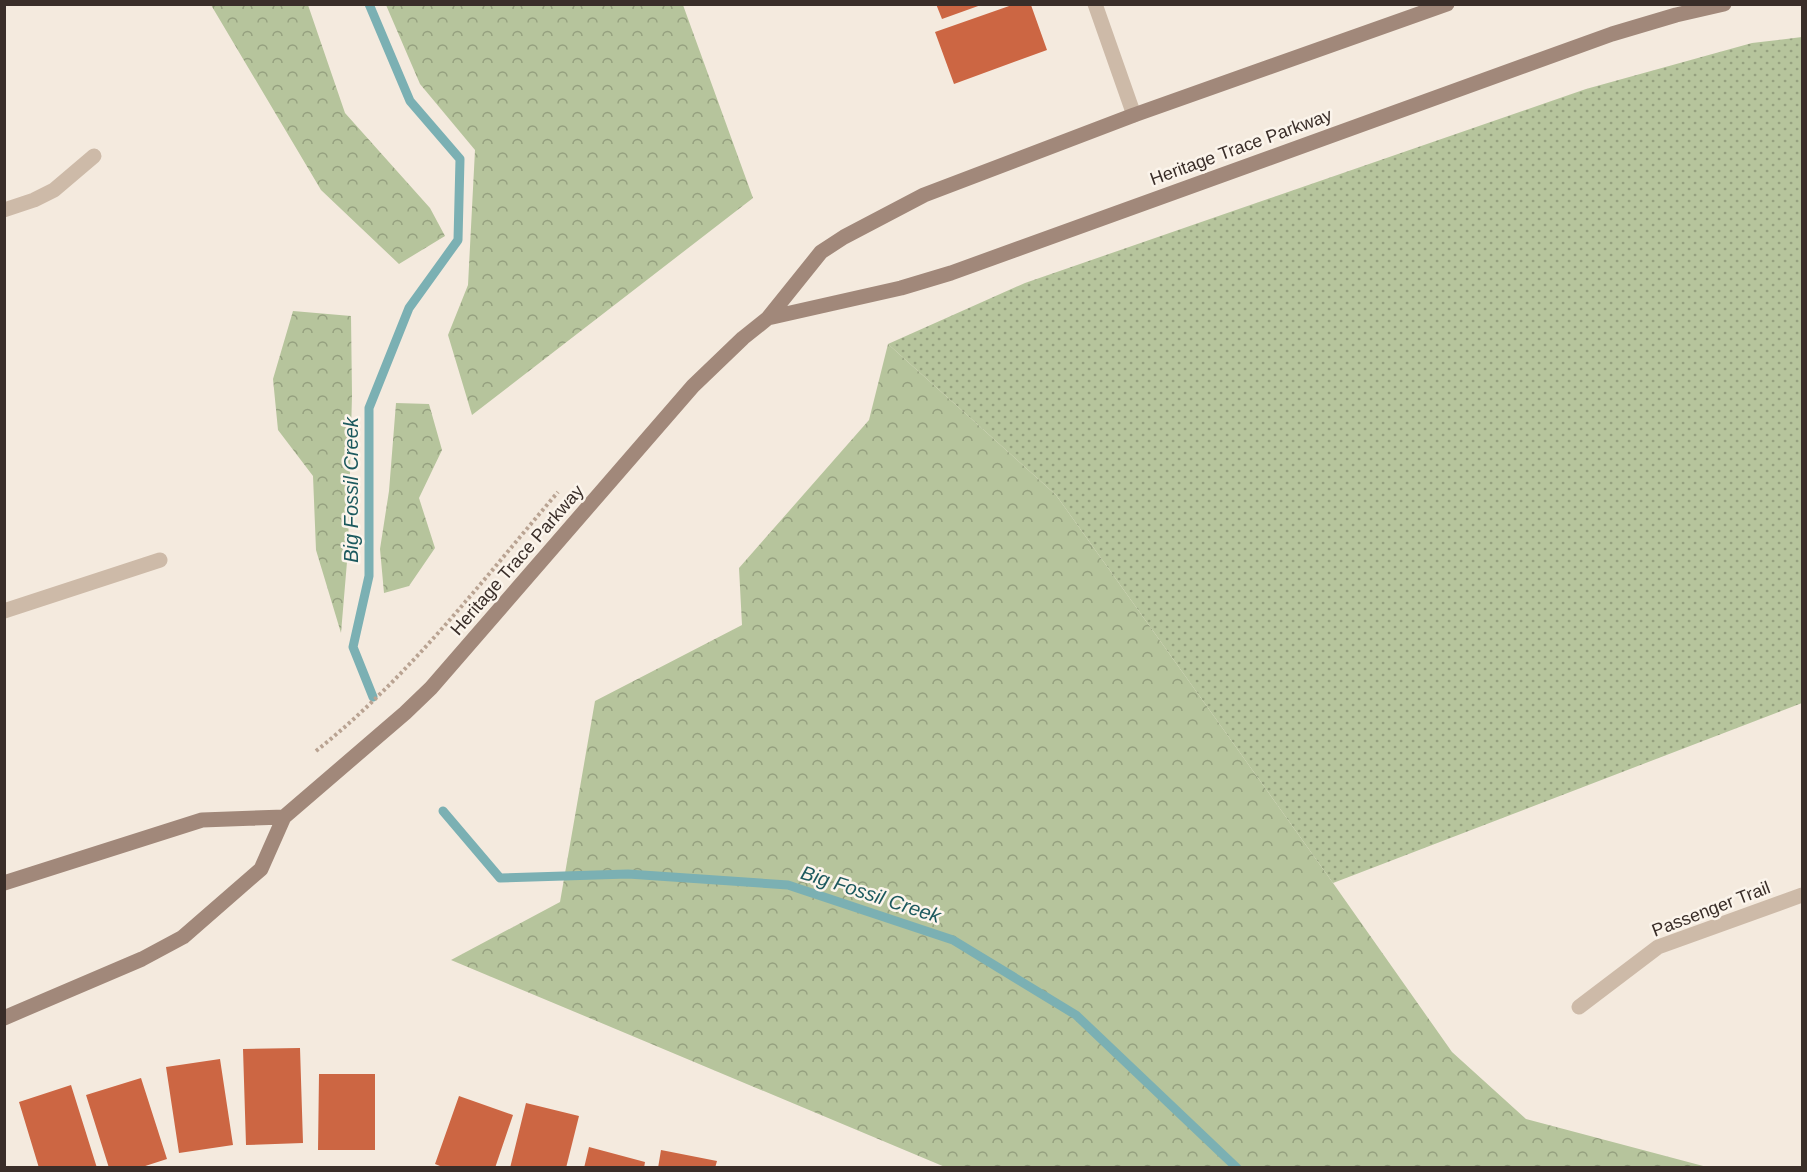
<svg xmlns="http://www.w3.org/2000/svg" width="1807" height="1172" viewBox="0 0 1807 1172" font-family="Arial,sans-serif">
<defs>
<pattern id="grass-dots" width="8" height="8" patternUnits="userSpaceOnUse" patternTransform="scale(1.5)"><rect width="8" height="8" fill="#b6c49c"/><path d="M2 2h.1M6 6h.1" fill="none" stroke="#95a07f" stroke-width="1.8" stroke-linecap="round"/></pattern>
<pattern id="forest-crowns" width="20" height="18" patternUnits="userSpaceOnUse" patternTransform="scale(1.5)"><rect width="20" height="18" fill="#b6c49c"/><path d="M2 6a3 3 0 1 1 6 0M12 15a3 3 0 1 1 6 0" fill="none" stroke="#95a07f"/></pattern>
</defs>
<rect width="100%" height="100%" fill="#f4eade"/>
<path fill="url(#grass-dots)" d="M1802 37V703L1333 883 1056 495 888 344 1025 283 1586 89 1752 43Z"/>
<path fill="url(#forest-crowns)" d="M211 5H308L345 113 430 208 445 236 399 264 321 190Z
M386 5H683L753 198 472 415 448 335 468 285 475 150 420 84Z
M293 311 351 316 352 395 348 550 341 633 316 550 313 476 278 430 273 379Z
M888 344 1056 495 1333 883 1452 1052 1526 1119 1707 1167H945L451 960 560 902 595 701 742 625 739 568 869 420Z
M396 403 429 404 442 450 419 498 435 548 409 586 384 593 380 549 389 491Z"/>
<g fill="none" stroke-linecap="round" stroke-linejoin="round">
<path stroke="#7bb0b3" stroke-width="9" d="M369 4 410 101 460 159 458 240 409 308 369 408V576L353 647 373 697
M443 811 500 878 628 874 788 885 953 940 1076 1015 1237 1168"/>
</g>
<path fill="#cc6643" d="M936 4H981V5L942 19Z
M1012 5H1031L1047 50 954 84 935 32Z
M300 1048 303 1143 246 1145 243 1049Z
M220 1059 233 1145 179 1153 166 1067Z
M319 1074H375V1150H318Z
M141 1078 167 1159 139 1168H109L86 1095Z
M71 1085 97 1168H39L19 1102Z
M459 1096 513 1115 495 1168H445L435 1164Z
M526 1103 579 1116 566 1168H510Z
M589 1147 645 1162 644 1168H584Z
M661 1150 717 1161 715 1168H658Z"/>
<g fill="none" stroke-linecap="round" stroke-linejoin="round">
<path stroke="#b9a392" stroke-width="4" stroke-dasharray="3 3" stroke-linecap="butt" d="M316 751C409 677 481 582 558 492"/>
<path stroke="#cdbaa8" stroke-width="15" d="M1095 4 1134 115
M4 210 34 200 54 190 94 156
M4 611 160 560
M1579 1007 1658 947 1802 895"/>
<path stroke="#a1887a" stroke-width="15" d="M768 318 901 288 951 273 1612 34 1676 15 1724 4
M4 883 202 820 284 817
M4 1018 142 959 183 937 261 869 284 817 405 713 431 688 693 386 743 338 768 318 821 252 844 237 924 195 1134 115 1447 4"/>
</g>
<g text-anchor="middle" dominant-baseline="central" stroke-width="5" stroke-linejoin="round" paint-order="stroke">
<g font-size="18" fill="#3a2e29" stroke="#fbf4eb">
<text transform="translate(1241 147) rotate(-20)">Heritage Trace Parkway</text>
<text transform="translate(517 560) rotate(-49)">Heritage Trace Parkway</text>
<text transform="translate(1711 909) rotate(-21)">Passenger Trail</text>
</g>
<g font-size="20" font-style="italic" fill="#1c595e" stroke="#fbf4eb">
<text transform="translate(351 490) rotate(-90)">Big Fossil Creek</text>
<text transform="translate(871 894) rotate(18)">Big Fossil Creek</text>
</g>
</g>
<rect width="1807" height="1172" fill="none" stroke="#3a2e29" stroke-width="12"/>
</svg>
